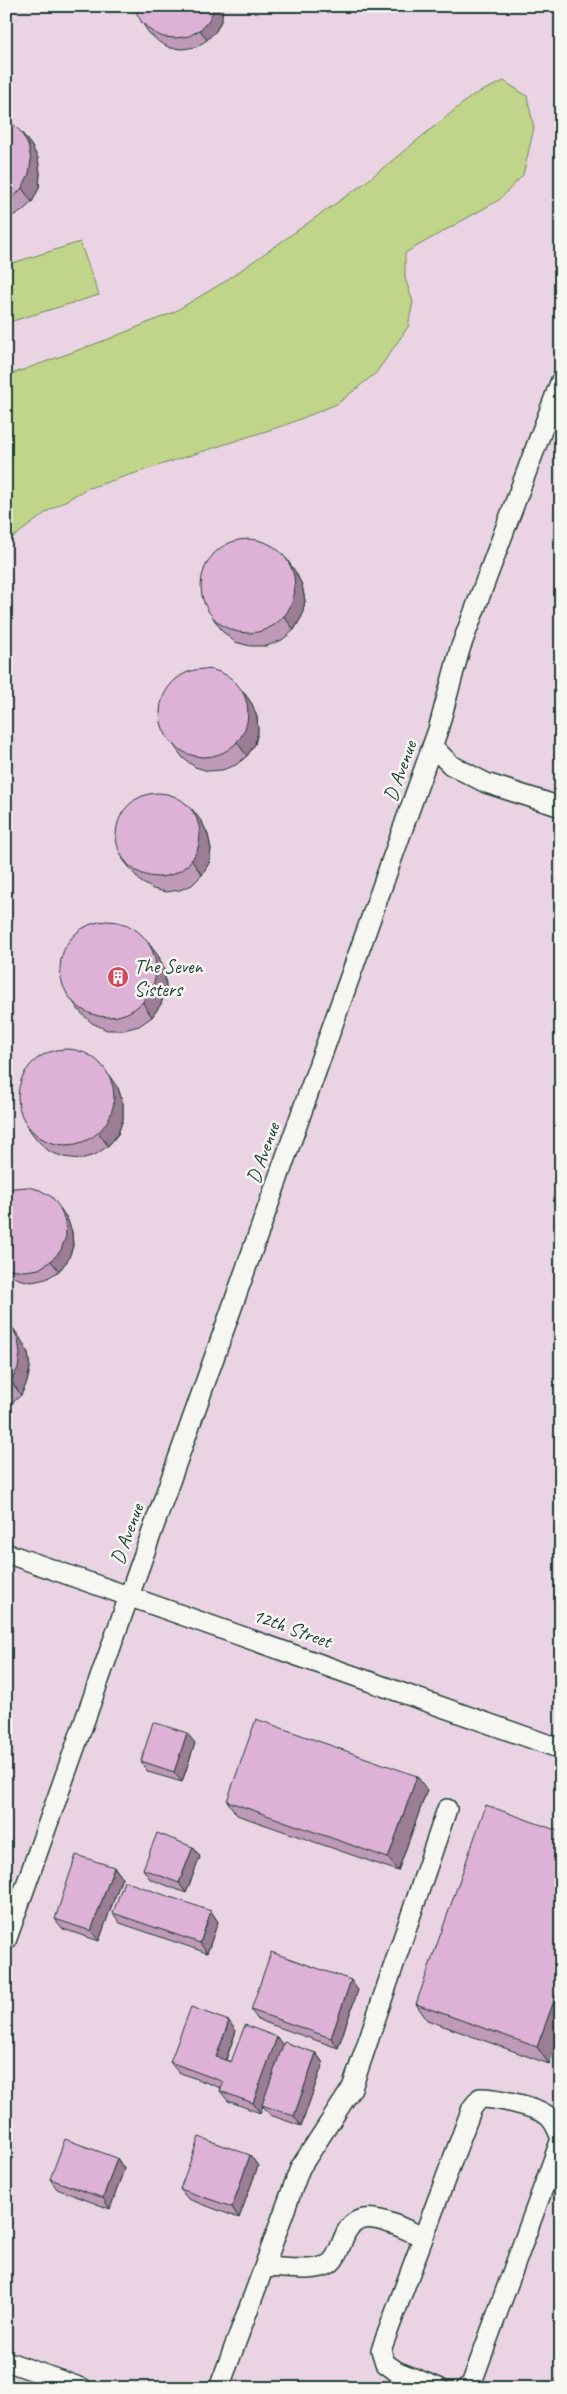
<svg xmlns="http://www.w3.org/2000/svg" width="567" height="2394" viewBox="0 0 567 2394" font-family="Caveat,sans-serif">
<rect width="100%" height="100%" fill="#efe2ea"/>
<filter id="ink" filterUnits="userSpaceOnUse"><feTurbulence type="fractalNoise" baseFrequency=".02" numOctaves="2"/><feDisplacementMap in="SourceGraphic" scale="10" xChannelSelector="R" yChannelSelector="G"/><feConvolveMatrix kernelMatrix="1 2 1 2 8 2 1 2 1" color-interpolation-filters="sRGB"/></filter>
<g filter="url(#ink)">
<path fill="#ead4e4" d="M6 6H561V2388H6Z"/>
<path fill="#c0d48a" stroke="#70885f" d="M504 81 527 96 534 128 523 175 499 200 405 253V278L413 302 408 327 376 373 337 404 288 424 86 489 48 511 11 539 6 547V376L106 340 174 312 224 282 362 185 473 95Z
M80 242 99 295 6 323V265Z"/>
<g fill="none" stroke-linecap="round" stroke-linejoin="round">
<g stroke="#1f3d34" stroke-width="22">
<path id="service" d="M432 746 451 765 486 783 561 807
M6 1553 561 1749
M6 1941 438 730 460 649 561 380
M264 2267 300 2168 352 2088 447 1809
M6 2361 82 2388
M219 2388 264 2267C282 2267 315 2273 329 2264 337 2259 340 2246 344 2237 358 2201 398 2227 423 2237
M439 2388 396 2371 385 2363 381 2350 472 2108 480 2098C496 2098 535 2106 548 2116 555 2122 558 2131 561 2139L471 2385 466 2388"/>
</g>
<use href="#service" stroke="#f6f6f2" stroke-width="19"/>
</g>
<path fill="#bf99b8" stroke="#1f3d34" d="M222 19 216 31 207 40 196 47 183 49 170 48 159 42 148 32 141 21Z
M6 120 21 132 31 145 38 158 40 173 39 188 32 202 21 212 6 219Z
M295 571 302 585 305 601 302 616 294 630 282 640 267 646H250L235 642 223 632 213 618Z
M242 690 252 704 257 717 258 731 255 744 247 756 236 765 222 770 208 771 195 767 183 758 165 733Z
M202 822 208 835 211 849 209 863 202 875 192 885 180 890 166 892 153 889 141 882 132 871 122 858Z
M159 957 165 972 166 988 161 1004 152 1017 139 1026 124 1030H107L92 1023 80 1012 71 999Z
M118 1088 123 1103V1119L118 1134 108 1146 95 1155 80 1159 64 1157 50 1152 38 1141 28 1128Z
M6 1191 67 1218 72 1232 73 1246 68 1260 59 1271 46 1279 32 1282 18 1279 6 1273Z
M6 1320 10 1324 20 1338 28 1353 30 1368 27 1382 21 1395 10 1405 6 1407Z
M195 1743 182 1782 148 1772 141 1761Z
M427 1790 398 1871 237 1815 227 1801Z
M561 1832V2029L549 2064 427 2020 416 2004Z
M193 1847 200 1857 186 1893 150 1879 143 1869Z
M114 1867 122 1877 99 1941 63 1929 55 1919Z
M211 1911 218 1922 207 1953 120 1923 113 1913Z
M358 1990 338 2048 258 2020 251 2010Z
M236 2031 226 2060 231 2062 283 2045 316 2053 323 2063 301 2126 270 2115 263 2106 260 2113 228 2101 220 2091 221 2088 178 2072 170 2062Z
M250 2155 258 2166 239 2218 188 2199 180 2189Z
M117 2158 124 2169 110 2209 57 2189 50 2179Z"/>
<path fill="#9b7d96" stroke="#1f3d34" d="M215 6H223L222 19 216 31 207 40 200 30Z
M21 132 31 145 38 158 40 173 39 188 32 202 22 188Z
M286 558 295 571 302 585 305 601 302 616 294 630 284 616Z
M242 690 252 704 257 717 258 731 255 744 247 756 237 742Z
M192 809 202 822 208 835 211 849 209 863 202 875 192 861Z
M149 943 159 957 165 972 166 988 161 1004 152 1017 143 1003Z
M108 1074 118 1088 123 1103V1119L118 1134 108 1146 98 1132Z
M60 1208 67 1218 72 1232 73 1246 68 1260 59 1271 51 1261Z
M10 1324 20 1338 28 1353 30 1368 27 1382 21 1395 11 1381Z
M187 1733 195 1743 182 1782 174 1772Z
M417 1776 427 1790 398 1871 388 1858Z
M193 1847 200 1857 186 1893 179 1883Z
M114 1867 122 1877 99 1941 91 1931Z
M211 1911 218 1922 207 1953 200 1943Z
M351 1980 358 1990 338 2048 331 2038Z
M561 1982V2029L549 2064 537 2047Z
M229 2021 236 2031 223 2067 216 2057Z
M277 2037 284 2047 260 2113 253 2103Z
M316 2053 323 2063 301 2126 294 2116Z
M250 2155 258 2166 239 2218 232 2207Z
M117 2158 124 2169 110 2209 103 2198Z"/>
<path fill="#deb2d6" stroke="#1f3d34" d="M134 6H215L209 20 200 30 189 36 176 38 163 37 151 31 141 21 134 8Z
M6 120 10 121 21 132 28 145 31 160 29 174 22 188 12 199 6 201Z
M201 586a47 47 0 1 1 94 0a47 47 0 1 1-94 0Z
M160 713a44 44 0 1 1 88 0a44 44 0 1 1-88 0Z
M116 835a42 42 0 1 1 84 0a42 42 0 1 1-84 0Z
M60 969a48 48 0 1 1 96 0a48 48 0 1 1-96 0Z
M18 1097a48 48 0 1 1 96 0a48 48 0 1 1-96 0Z
M28 1187 40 1190 52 1197 60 1208 65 1222 66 1236 61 1250 51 1261 39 1269 25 1271 10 1269 6 1267V1191L14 1188Z
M6 1320 10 1324 18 1339 20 1354 18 1368 11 1381 6 1386Z
M256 1719 417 1776 388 1858 227 1801Z
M153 1722 187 1733 174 1772 141 1761Z
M486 1805 561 1832V1982L537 2047 416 2004Z
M157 1833 193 1847 179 1883 143 1869Z
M76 1855 114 1867 91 1931 55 1919Z
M124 1881 211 1911 200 1943 113 1913Z
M271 1952 351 1980 331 2038 251 2010Z
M191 2007 229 2021 216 2057 231 2062 245 2025 277 2037 253 2103 220 2091 224 2082 170 2062Z
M284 2042 316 2053 294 2116 262 2105Z
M199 2137 250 2155 232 2207 180 2189Z
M65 2139 117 2158 103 2198 50 2179Z"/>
</g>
<defs>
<g id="building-disc" transform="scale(1.125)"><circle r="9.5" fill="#d1495b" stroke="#f6f6f2"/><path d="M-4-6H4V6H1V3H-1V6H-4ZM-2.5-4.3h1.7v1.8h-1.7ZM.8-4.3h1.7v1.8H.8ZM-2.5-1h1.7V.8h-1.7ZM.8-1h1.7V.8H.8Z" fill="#fff"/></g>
</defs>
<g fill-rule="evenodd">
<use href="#building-disc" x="118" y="977"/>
</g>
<g text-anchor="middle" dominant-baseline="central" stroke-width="5" stroke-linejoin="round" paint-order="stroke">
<g font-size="20" fill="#1f3d34" stroke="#f6f6f2">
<text transform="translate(400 771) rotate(-70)">D Avenue</text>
<text transform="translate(263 1153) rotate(-70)">D Avenue</text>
<text transform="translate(127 1534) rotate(-70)">D Avenue</text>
<text transform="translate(292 1628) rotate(20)">12th Street</text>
</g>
<g font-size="20" fill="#1f3d34" stroke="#f6f6f2" text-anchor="start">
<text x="134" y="966">The Seven<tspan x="134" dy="23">Sisters</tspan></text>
</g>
</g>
<rect width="567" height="2394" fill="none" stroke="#f6f6f2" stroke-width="25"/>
<rect x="12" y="12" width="542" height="2369" fill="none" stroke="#1f3d34" stroke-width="2" filter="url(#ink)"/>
</svg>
